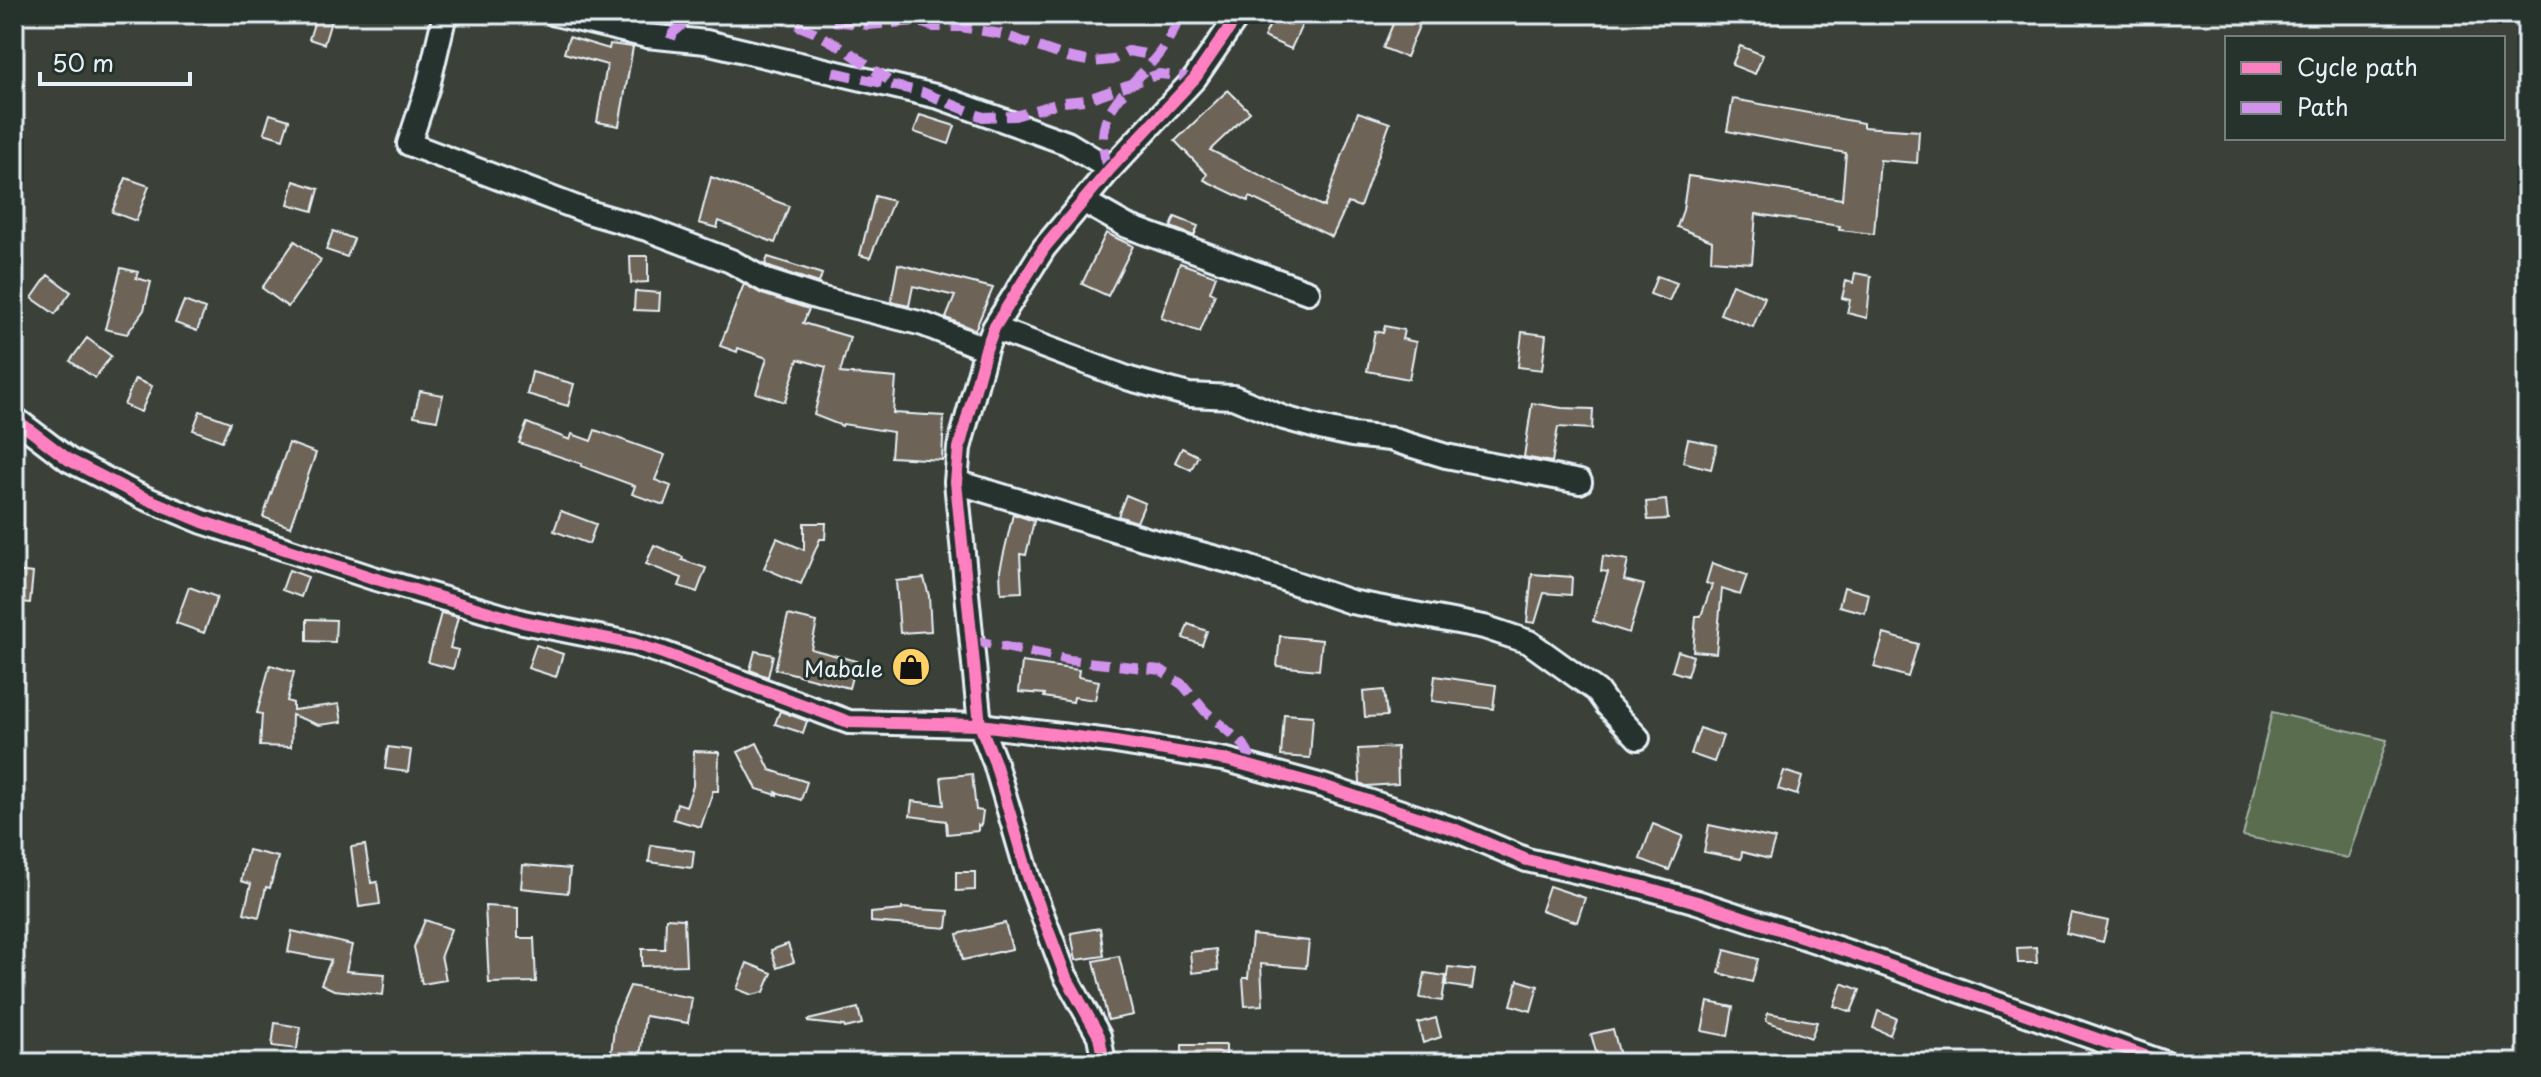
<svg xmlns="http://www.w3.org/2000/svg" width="2541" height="1077" viewBox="0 0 2541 1077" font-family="'Playpen Sans',sans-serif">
<rect width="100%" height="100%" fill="#3b4139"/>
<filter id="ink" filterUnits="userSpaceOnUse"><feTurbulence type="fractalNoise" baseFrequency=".0125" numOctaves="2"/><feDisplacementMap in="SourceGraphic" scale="16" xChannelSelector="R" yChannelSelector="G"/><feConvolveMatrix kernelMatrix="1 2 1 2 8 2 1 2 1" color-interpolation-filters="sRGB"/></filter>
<g filter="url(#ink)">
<path fill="#5a6d50" stroke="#a1afa4" stroke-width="2" d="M2272 712 2387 740 2348 858 2243 836Z"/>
<path fill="#6d6356" stroke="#e8f1f8" stroke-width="2" d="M317 14 332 18 324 44 309 39Z
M1275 14H1307L1291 49 1264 37Z
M1397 14H1424L1406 57 1383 48Z
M569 37 609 49 610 44 633 47 619 126 597 122 607 65 564 53Z
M1740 46 1763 55 1755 74 1732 65Z
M1228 90 1250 112 1210 150 1324 207 1358 112 1390 123 1360 207 1348 203 1332 237 1250 197 1248 201 1204 180 1207 174 1175 141Z
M1733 99 1863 123V127L1919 131 1917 163 1880 160 1874 234 1839 230 1840 226 1756 214 1752 263 1711 260 1712 241 1677 227 1683 210 1688 176 1842 199 1846 153 1727 131Z
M270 114 289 120 283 139 264 133Z
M920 115 955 126 949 144 914 132Z
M711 177 789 206 775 243 719 221 717 228 699 223Z
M126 178 149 186 136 221 112 212Z
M294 181 319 189 313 211 288 204Z
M875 196 893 201 870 258 860 255Z
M1175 217 1198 226 1194 236 1171 227Z
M333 231 354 239 347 257 326 250Z
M1106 233 1133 246 1108 296 1082 284Z
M295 241 321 260 288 307 262 288Z
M630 256H648V282L631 283Z
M768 257 822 274 819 283 772 268 765 264Z
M1180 263 1216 276 1210 292 1215 294 1200 332 1161 318Z
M898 264 993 288 975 330 946 318 955 296 913 286 909 306 891 302Z
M121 268 138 272 136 278 151 282 144 310 127 334 105 329Z
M1855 273 1871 276 1867 318 1847 313 1850 300 1842 298 1846 281 1853 283Z
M48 275 71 292 55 314 32 298Z
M1657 276 1677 283 1669 301 1650 294Z
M744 284 762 294 809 309 803 323 850 337 840 373 896 378 893 413 944 416 942 460 891 457 893 432 843 424 842 426 814 415 826 367 798 359 785 402 756 393 767 358 738 348 737 352 720 346Z
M1732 284 1765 297 1753 327 1720 314Z
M635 291 660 293 659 311 634 310Z
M184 301 205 309 197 331 175 323Z
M1385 326 1404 330 1402 339 1416 342 1409 379 1367 371 1375 331 1383 333Z
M1522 332 1546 335 1542 370 1518 367Z
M87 338 111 356 95 378 70 361Z
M532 372 574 384 568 406 527 394Z
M135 379 152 386 141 412 124 405Z
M420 391 443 395 437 420 414 416Z
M1532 403 1562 408 1593 409 1592 429 1558 427 1552 462 1524 457Z
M200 411 230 422 222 441 193 430Z
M527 423 570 440 572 434 591 441 595 430 665 455 655 480 671 486 664 505 632 494 635 486 581 466 582 464 519 443Z
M1688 439 1717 445 1711 469 1683 462Z
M289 443 316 453 290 527 263 517Z
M1182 448 1198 456 1191 470 1175 462Z
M1126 495 1145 503 1137 522 1118 516Z
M1666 500 1668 519 1648 520 1646 502Z
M561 511 596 524 589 544 554 531Z
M1013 514 1034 521 1026 555 1020 554 1022 592 1001 593 1000 570Z
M804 523H826L825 539H820L801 584 764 568 777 538 804 550Z
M654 545 683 557 682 560 706 568 697 592 679 586 682 578 646 564Z
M1603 556 1628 560 1624 580 1644 585 1629 633 1593 621 1608 572 1601 571Z
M1712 563 1747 575 1740 595 1722 589 1716 653 1693 651 1696 616H1701L1712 585 1706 583Z
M289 570 308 577 301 597 282 590Z
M14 571 33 573 30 603 14 601Z
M1532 574 1572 577 1571 595 1544 593 1535 623 1527 622Z
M924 578 929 596 931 631 900 633 896 581Z
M189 587 217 597 204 633 176 623Z
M1844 587 1869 594 1865 613 1839 606Z
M441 613 458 617 450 648 458 650 453 669 428 662Z
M788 615 817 622 811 649 856 661 849 688 775 669Z
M307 619 336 620 335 642 307 641Z
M1188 624 1207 631 1202 645 1183 638Z
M1884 634 1918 644 1908 677 1874 667Z
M1280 636 1322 640 1319 670 1277 666Z
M536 645 563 654 556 677 528 668Z
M755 651 773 655 768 677 750 670Z
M1678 651 1693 656 1687 676 1672 671Z
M1022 662 1079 670 1078 677 1099 681 1095 700 1074 697 1073 702 1044 697 1045 694 1019 692Z
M270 665 294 672 287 701 293 703V710L339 704 342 722 319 725 292 715 291 747 260 746 262 714 257 713Z
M1435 676 1496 685 1493 709 1432 701Z
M1384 690 1387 716 1365 717 1363 692Z
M780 711 807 721 803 733 775 724Z
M1284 714 1313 716 1310 758 1281 756Z
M1700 728 1723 736 1714 762 1691 754Z
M757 743 770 770 807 782 801 800 776 792 777 795 757 789 738 752Z
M388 747 411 750 408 772 385 769Z
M1397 747 1398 784 1366 786 1360 783 1358 749Z
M694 751 719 752 718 791H713L701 827 673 819 677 803 686 806 693 786Z
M1784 771 1802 777 1797 795 1778 789Z
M972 774 976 810 983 811 981 826 978 825V831L947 834 946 821 910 816 912 801 944 805 941 777Z
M1653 824 1683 836 1669 870 1640 859Z
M1709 825 1775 839 1769 859 1742 852 1741 859 1704 852Z
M365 845 371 883 377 882 380 904 359 907 351 847Z
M651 845 694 851 692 868 649 862Z
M248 850 278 857 270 888 266 887 259 917 244 913 251 884 241 881Z
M523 865 570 869 568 893 521 888Z
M956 872H975V890L956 891Z
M1549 886 1585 898 1577 922 1541 910Z
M485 906 518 908V938H534L536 982 489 983Z
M902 908 949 911 947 928 871 922V913L902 910Z
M2071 913 2108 921 2103 942 2066 933Z
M666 918 684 919 686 965 642 966V949H665Z
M425 920 451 929 441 955 446 980 422 984 414 947Z
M1005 923 1012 949 963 960 957 934Z
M1100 928 1104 956 1076 960 1071 933Z
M292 931 352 945 346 971 385 974 383 995 334 990 321 984 331 960 288 952Z
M1252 935 1309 941 1306 968 1261 964 1263 1005 1245 1006 1243 978H1248Z
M788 944 794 962 777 968 771 950Z
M2036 947 2037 963H2018L2017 948Z
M1216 949 1218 970 1192 973 1190 952Z
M1725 950 1758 959 1752 982 1719 973Z
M1119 956 1133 1015 1108 1020 1094 961Z
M747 963 772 973 764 992 752 995 737 989Z
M1448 967 1475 970 1472 989 1446 985Z
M1425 973 1446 976 1442 1001 1420 998Z
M1518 980 1538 986 1531 1011 1511 1005Z
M1842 983 1860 990 1851 1012 1834 1006Z
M630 986 692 998 688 1023 645 1016 640 1058 611 1054 615 1021Z
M1708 1002 1733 1007 1728 1036 1702 1031Z
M858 1008 862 1024 845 1028 844 1026 808 1022V1020Z
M1878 1011 1896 1018 1890 1035 1873 1028Z
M1768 1013 1817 1022 1811 1038 1766 1021Z
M1436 1018 1441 1037 1423 1043 1418 1023Z
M275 1023 300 1027 297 1049 272 1046Z
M1613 1029 1621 1060 1599 1063 1591 1034Z
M1182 1045H1226V1063H1182Z"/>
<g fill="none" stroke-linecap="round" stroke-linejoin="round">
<g stroke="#e8f1f8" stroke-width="28">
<path id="minor" d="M445 14 428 86 409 144 588 212 647 229 731 261 766 281 819 298 923 324 986 349
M555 14 647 36 706 42 939 97 1067 143 1110 169
M1083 201 1127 226 1308 292
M994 328 1130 379 1189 395 1233 397 1284 418 1320 428 1352 435 1390 439 1446 456 1580 482
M14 418 69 460 140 496 203 522 373 578 523 622 634 644 663 653 849 722 980 725 1109 741 1227 760 1323 786 1456 830 1527 860 1640 886 1697 902 1870 959 2165 1063
M956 482 1146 539 1239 564 1351 602 1484 627 1529 642 1597 691 1607 705 1638 738
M1104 1063 1099 1036 1065 975 1029 879 995 763 980 725 956 482 959 448 986 349 994 328 1044 248 1110 169 1195 78 1239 14"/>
</g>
<use href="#minor" stroke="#26332d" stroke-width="22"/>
<path stroke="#d193ec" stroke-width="10" stroke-dasharray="20 10" stroke-linecap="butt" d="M769 14 814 32 845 49 888 80
M833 21 868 25 916 21 934 27H961L1001 34 1067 57 1093 62 1112 60 1128 51 1157 56
M671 39 673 33 695 14
M833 72 922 92 983 117 1015 116 1063 102 1085 100 1159 74 1195 78
M1108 167C1089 112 1127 93 1157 56 1167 44 1174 28 1183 14
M971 640 1069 660 1161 670 1183 685 1205 711 1244 745 1256 769"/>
<g stroke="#26332d" stroke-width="17">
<path id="cycleway" d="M14 418 69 460 140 496 203 522 373 578 523 622 634 644 663 653 849 722 980 725 1109 741 1227 760 1323 786 1456 830 1527 860 1640 886 1697 902 1870 959 2165 1063
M1104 1063 1099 1036 1065 975 1029 879 995 763 980 725 956 482 959 448 986 349 994 328 1044 248 1110 169 1195 78 1239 14"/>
</g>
<use href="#cycleway" stroke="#ff80c0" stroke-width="12"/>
</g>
</g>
<defs>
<g id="shop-disc" transform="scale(2)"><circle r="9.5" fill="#ffd166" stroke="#26332d"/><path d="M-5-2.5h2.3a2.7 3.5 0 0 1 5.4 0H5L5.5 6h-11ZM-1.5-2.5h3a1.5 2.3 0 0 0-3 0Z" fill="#111"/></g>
</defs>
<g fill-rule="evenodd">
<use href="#shop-disc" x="911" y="667"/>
</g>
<g text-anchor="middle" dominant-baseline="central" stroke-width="6" stroke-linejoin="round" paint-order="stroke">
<g font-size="22" fill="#e8f1f8" stroke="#26332d" text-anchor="end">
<text x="883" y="667">Mabale</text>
</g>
</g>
<rect width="2541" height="1077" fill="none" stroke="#26332d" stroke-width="48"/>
<rect x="24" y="24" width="2493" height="1029" fill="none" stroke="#e8f1f8" stroke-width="3" filter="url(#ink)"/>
<rect x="2225" y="36" width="280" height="104" fill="#26332d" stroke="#747f7e" stroke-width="2"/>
<rect x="2241" y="62" width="40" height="12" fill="#ff80c0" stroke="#747f7e" stroke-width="2"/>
<text x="2297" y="76" font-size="24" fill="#e8f1f8">Cycle path</text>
<rect x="2241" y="102" width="40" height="12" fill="#d193ec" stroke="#747f7e" stroke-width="2"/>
<text x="2297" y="116" font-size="24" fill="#e8f1f8">Path</text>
<path d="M40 72v12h150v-12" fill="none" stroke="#e8f1f8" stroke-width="4"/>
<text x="52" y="72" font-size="24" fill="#e8f1f8" stroke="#26332d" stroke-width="6" paint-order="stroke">50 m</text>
</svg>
